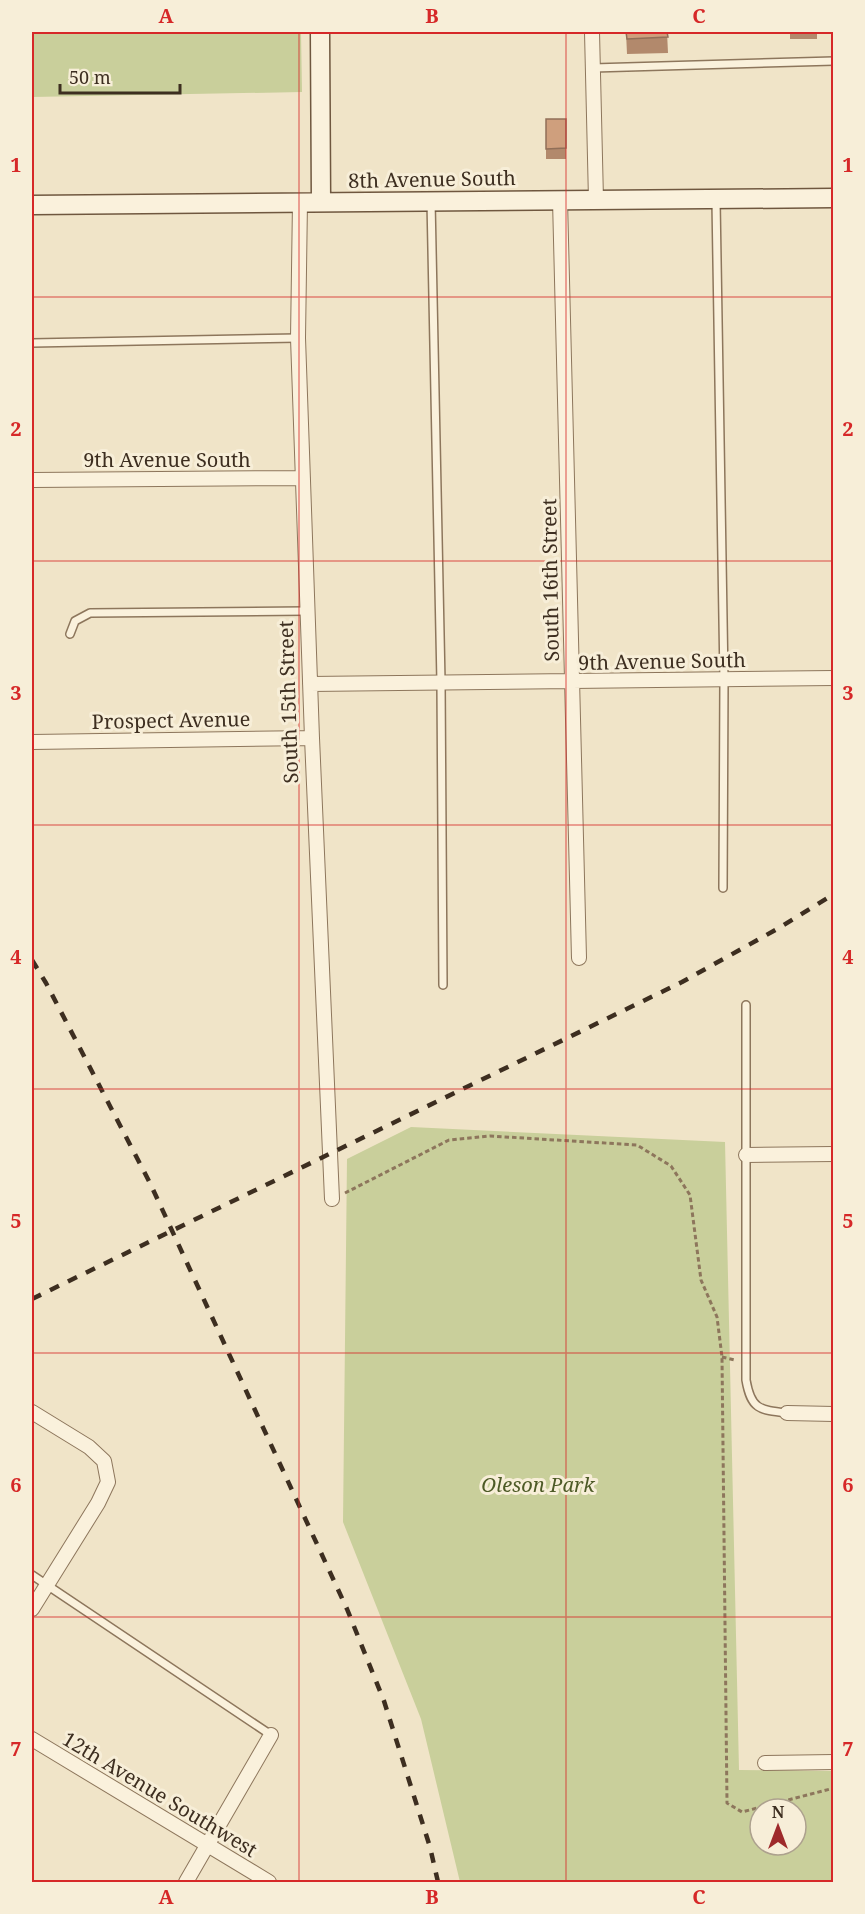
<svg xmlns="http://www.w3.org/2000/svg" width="865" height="1914" viewBox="0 0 865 1914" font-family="'Noto Serif',serif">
<rect width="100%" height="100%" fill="#f0e4c8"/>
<path fill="#c9cf9b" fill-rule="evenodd" d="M32 32H301L302 92 32 97Z
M411 1127 725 1142 739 1770 833 1771V1882H460L421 1719 343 1522 347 1159ZM760 1809H796V1845H760Z"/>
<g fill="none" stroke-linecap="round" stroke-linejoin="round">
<g stroke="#8d765c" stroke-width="10">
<path id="lane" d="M593 68 834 61
M431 201 441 682 443 985
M716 201 724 679 723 888
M32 343 298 338
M70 634 75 621 90 613 307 611
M746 1005V1380C751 1409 759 1410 787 1413
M32 1575 271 1735"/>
</g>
<g stroke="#8d765c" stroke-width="16">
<path id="street" d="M592 32 596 200
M560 200 579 958
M300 202 298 338 312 738 332 1199
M32 480 303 478
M310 684 834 678
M32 742 312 738
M746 1155 834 1154
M32 1412 89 1447 104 1461 108 1482 98 1503 32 1609
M787 1413 834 1414
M32 1739 269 1882
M765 1763 834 1762
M186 1882 271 1735"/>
</g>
<g stroke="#6f573f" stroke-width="21">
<path id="secondary" d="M320 32 321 202
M32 205 834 198"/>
</g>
<path stroke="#8d765c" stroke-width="3" stroke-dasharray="4.5 3" stroke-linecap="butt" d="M345 1193 449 1140 490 1136 637 1145 671 1166 690 1195 701 1280 717 1317 722 1357 727 1803 742 1812 834 1788
M722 1357 735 1360"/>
<use href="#lane" stroke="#faf1dc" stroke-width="7"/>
<use href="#street" stroke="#faf1dc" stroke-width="14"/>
<use href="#secondary" stroke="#faf1dc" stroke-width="18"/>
<path stroke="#3d2e20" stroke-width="4.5" stroke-dasharray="10 10" stroke-linecap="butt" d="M32 960 46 983 150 1183 347 1609 384 1701 430 1847 438 1882
M32 1299 682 982 779 928 834 894"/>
</g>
<path fill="#b2896c" d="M626 32H667L668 53 627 54Z
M790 32H817V39H790Z
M546 119H566V159H546Z"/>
<path fill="#cf9f7d" stroke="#916f58" stroke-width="1.5" d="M626 32H667L668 37 627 39Z
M546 119H566V148L546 149Z"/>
<path fill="none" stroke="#d62828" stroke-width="1.5" stroke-opacity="0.55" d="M299 32V1882M566 32V1882M32 297H834M32 561H834M32 825H834M32 1089H834M32 1353H834M32 1617H834"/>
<g text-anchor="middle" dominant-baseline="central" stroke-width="6" stroke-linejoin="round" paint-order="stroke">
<g font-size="20" fill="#3d2e20" stroke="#f7eed8">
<text transform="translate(432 179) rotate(-1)">8th Avenue South</text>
<text x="167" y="459">9th Avenue South</text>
<text transform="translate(550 580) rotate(-91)">South 16th Street</text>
<text transform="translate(662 661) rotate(-1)">9th Avenue South</text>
<text transform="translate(288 702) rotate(-92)">South 15th Street</text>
<text transform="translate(171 720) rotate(-1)">Prospect Avenue</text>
<text transform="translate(160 1794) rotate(31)">12th Avenue Southwest</text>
</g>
<g font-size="20" font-style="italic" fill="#4d5a26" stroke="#f7eed8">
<text x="538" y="1484">Oleson Park</text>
</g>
</g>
<rect width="865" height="1914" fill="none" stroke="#f7eed8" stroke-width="66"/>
<g transform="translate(778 1827)"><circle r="28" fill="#f7eed8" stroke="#ada18e" stroke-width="1.5"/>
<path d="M0-4.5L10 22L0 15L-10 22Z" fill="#9e2a2b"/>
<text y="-9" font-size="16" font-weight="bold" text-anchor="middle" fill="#3d2e20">N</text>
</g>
<path d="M60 84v9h120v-9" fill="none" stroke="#3d2e20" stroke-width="3"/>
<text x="69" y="84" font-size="18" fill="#3d2e20" stroke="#f7eed8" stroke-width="4.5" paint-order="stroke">50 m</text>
<rect x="33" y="33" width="799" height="1848" fill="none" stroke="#d62828" stroke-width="2"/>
<g font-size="20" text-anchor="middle" font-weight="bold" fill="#d62828">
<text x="166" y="23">A</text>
<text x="432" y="23">B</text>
<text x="699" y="23">C</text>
<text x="16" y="172">1</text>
<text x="848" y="172">1</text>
<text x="16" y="436">2</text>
<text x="848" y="436">2</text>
<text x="16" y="700">3</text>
<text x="848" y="700">3</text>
<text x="16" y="964">4</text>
<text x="848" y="964">4</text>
<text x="16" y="1228">5</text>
<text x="848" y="1228">5</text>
<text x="16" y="1492">6</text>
<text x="848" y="1492">6</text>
<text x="16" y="1756">7</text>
<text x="848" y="1756">7</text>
<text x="166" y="1904">A</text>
<text x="432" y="1904">B</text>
<text x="699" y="1904">C</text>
</g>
</svg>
